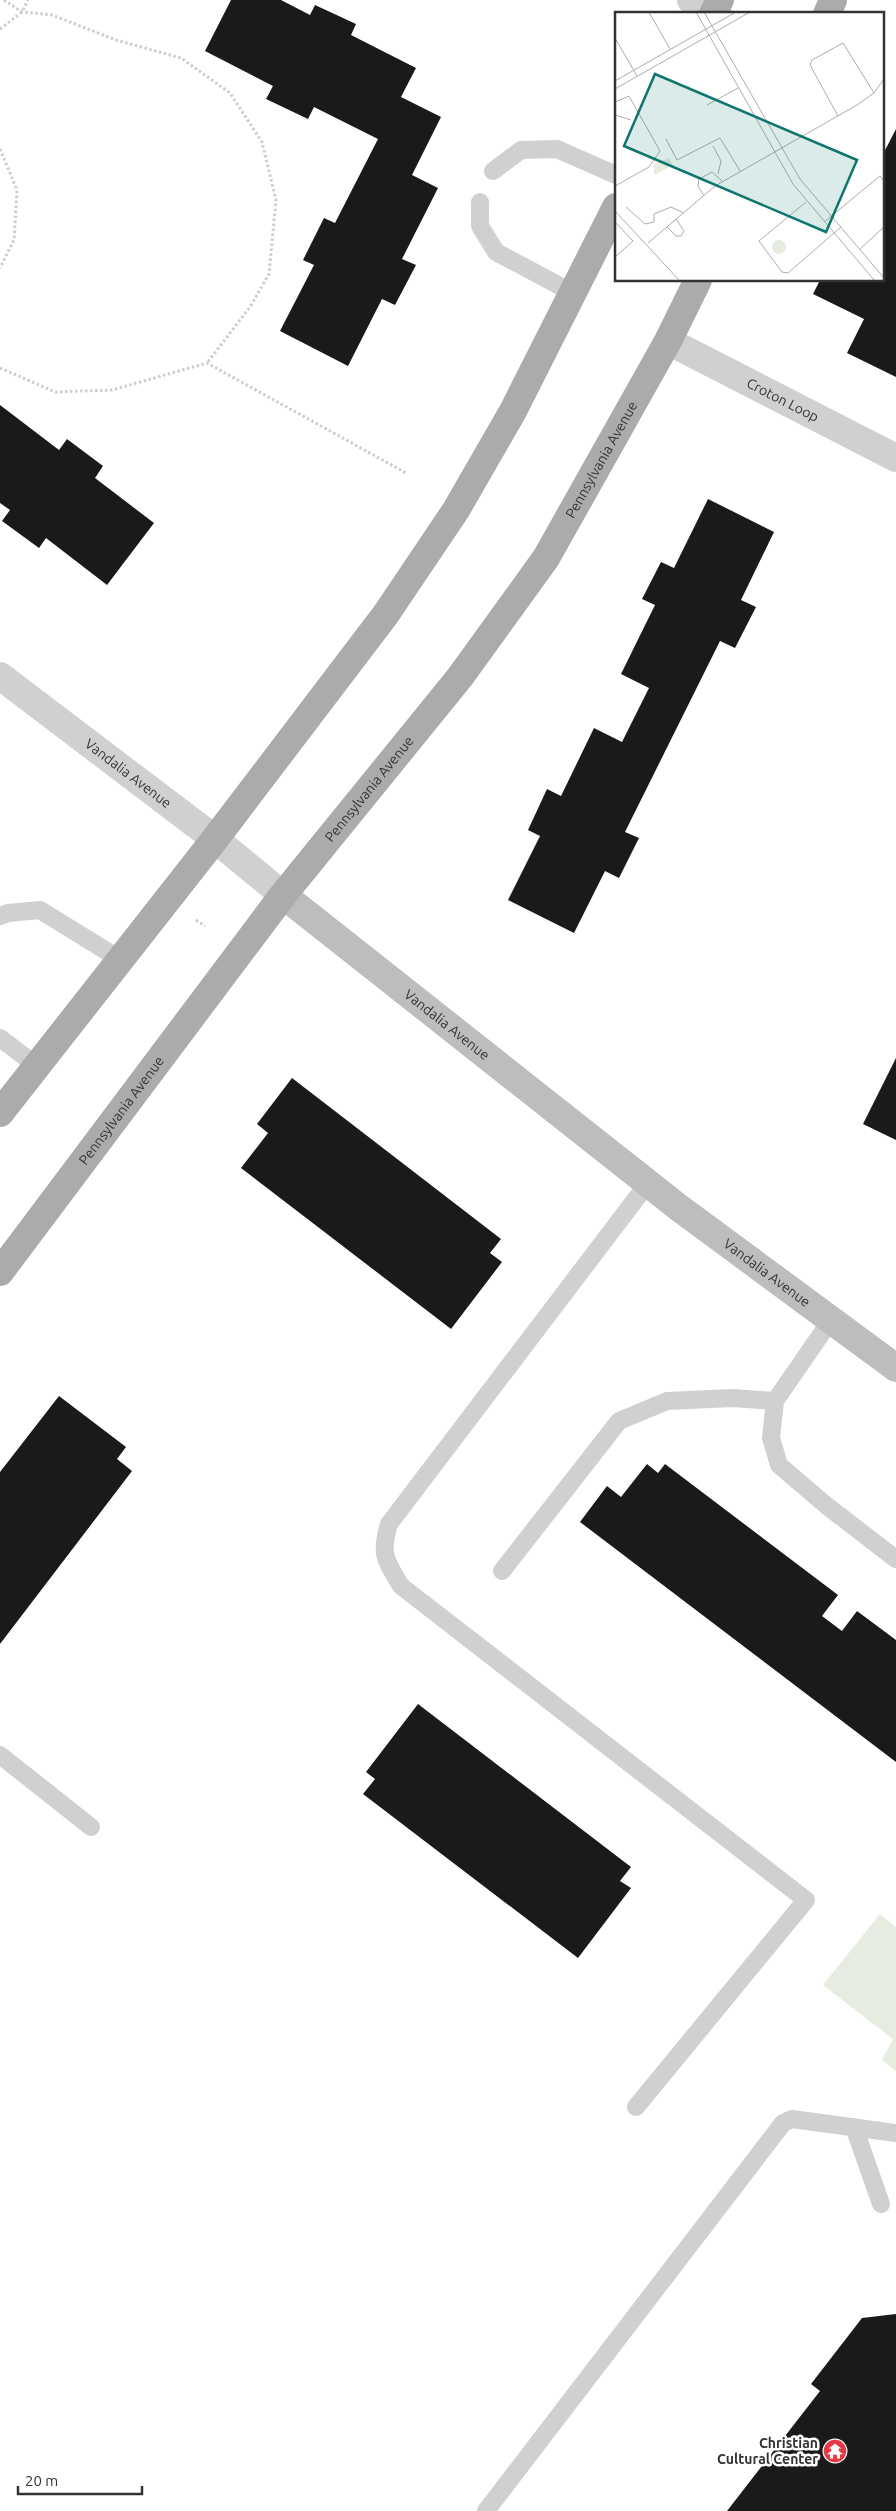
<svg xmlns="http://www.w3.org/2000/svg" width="896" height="2511" viewBox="0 0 896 2511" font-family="Ubuntu,sans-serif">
<rect width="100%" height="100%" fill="#fff"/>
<path fill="#e6ecdf" d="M880 1914 896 1927V2071L882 2060 893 2039 823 1985Z"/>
<path fill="#1a1a1a" d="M231 0H281L310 15 315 5 356 24 351 35 416 68 401 97 441 117 412 175 438 188 402 259 416 265 395 305 382 299 348 366 280 331 314 265 303 260 324 218 335 223 378 139 314 107 308 119 266 99 273 86 205 51Z
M896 129V377L847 353 864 319 813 294 820 280H882V156Z
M0 405 59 450 67 439 103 466 95 478 154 523 107 585 46 538 39 548 2 521 10 510 0 503Z
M708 499 774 532 741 600 756 607 735 648 720 641 625 832 639 838 619 878 605 871 574 933 508 900 540 836 528 830 547 789 561 796 594 728 622 742 649 688 621 674 655 605 642 599 661 562 674 568Z
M896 1058V1140L863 1124Z
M292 1078 501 1239 490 1253 502 1262 451 1329 241 1168 268 1133 257 1124Z
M59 1396 126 1447 117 1459 132 1471 0 1644V1472Z
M647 1464 658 1473 665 1464 838 1595 822 1616 842 1631 857 1611 896 1640V1762L580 1522 607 1486 621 1497Z
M418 1704 631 1867 620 1881 631 1888 578 1958 363 1794 375 1779 366 1772Z
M896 2314V2511H727L820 2391 811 2384 862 2318Z"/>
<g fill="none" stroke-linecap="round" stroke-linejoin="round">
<path stroke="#cdcdcd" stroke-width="3" stroke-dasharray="2.5 2.5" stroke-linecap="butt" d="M4 0 22 12 52 15 116 40 181 58 230 93 262 142 276 200 269 274 250 307 207 363
M0 29 22 12 28 0
M0 149 17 190 14 240 0 268
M0 368 55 392 112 390 207 363 406 473
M196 920 205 926"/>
<path stroke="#d0d0d0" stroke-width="18" d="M493 171 521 150 557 149 616 175
M480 202V226L496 252 573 293
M0 916 8 913 40 910 121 960
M0 1038 37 1066
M831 1320 775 1401 771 1438 779 1465 827 1506 896 1559
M502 1571 619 1421 667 1401 733 1398 775 1401
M0 1755 91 1827
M636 2107 806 1900 401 1586C385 1559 380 1555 389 1524L648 1183
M854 2127 881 2204
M486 2511 783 2123 792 2119 896 2133"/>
<g stroke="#d0d0d0" stroke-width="28">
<path d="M691 0 718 14"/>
<path id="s1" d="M668 341 896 458"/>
<path id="s2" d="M0 676 215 839 283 895"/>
</g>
<path stroke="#bdbdbd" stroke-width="28" id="s3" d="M283 895 678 1207 896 1368"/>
<g stroke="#ababab" stroke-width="28">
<path d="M713 14 720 0"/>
<path d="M827 14 833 0"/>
<path d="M0 1113 215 839 386 614 456 510 513 411 616 207"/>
<path id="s4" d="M0 1272 283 895 460 677 546 558 668 341 698 280"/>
</g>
</g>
<defs>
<g id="temple-disc" transform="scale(1.25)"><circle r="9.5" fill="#e63946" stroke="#fff"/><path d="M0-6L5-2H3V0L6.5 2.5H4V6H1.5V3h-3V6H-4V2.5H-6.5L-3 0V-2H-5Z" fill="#fff"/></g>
</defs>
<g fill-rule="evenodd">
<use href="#temple-disc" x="835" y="2451"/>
</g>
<g text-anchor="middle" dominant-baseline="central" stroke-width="5" stroke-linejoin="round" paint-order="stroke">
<g font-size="14" fill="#333" stroke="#fff">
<text stroke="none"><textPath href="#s1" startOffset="129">Croton Loop</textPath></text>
<text stroke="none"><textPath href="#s4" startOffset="1012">Pennsylvania Avenue</textPath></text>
<text stroke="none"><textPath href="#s2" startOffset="161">Vandalia Avenue</textPath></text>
<text stroke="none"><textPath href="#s4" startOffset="608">Pennsylvania Avenue</textPath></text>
<text stroke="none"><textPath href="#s3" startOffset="209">Vandalia Avenue</textPath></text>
<text stroke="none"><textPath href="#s4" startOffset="202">Pennsylvania Avenue</textPath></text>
<text stroke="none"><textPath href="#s3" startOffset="614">Vandalia Avenue</textPath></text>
</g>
<g font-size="14" font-weight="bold" fill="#333" stroke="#fff" text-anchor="end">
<text x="818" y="2443">Christian<tspan x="818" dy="16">Cultural Center</tspan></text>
</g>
</g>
<g transform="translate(615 12)">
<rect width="269" height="269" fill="#fff"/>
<path d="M54 146 58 153 39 163V152ZM157 235a7 7 0 1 1 14 0a7 7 0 1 1-14 0Z" fill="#e6ecdf"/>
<path fill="none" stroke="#adadad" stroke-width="1" d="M34 0 55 37M81 0 178 172 259 268M89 0 185 167 269 266M0 26 22 64M0 69 121 0M0 77 135 0M0 90 14 84 45 139 34 155 0 174M92 93 123 76M0 103 16 108M223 104 195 53 197 48 228 31 259 81M51 127 62 148 105 126 125 159M98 134 106 149 103 162M89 184 83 174 84 167 97 160 107 169M191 190 144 229 167 260 173 261 226 215M11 195 30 212 39 210V202L56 195 69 201M0 199 64 268M0 210 18 229 0 245M209 210 265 164 269 169M52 215 61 224H66L69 219 61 207M33 231 100 174 242 93 259 81 269 67M245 237 269 215"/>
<path fill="#0f766e" fill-opacity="0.15" stroke="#0f766e" stroke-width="2.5" d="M40 62 242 148 211 220 9 134Z"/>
<rect width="269" height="269" fill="none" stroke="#333" stroke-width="2.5"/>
</g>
<path d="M18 2486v8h124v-8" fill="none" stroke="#333333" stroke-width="2.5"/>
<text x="25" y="2486" font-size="15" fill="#333333" stroke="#ffffff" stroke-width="4" paint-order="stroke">20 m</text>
</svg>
